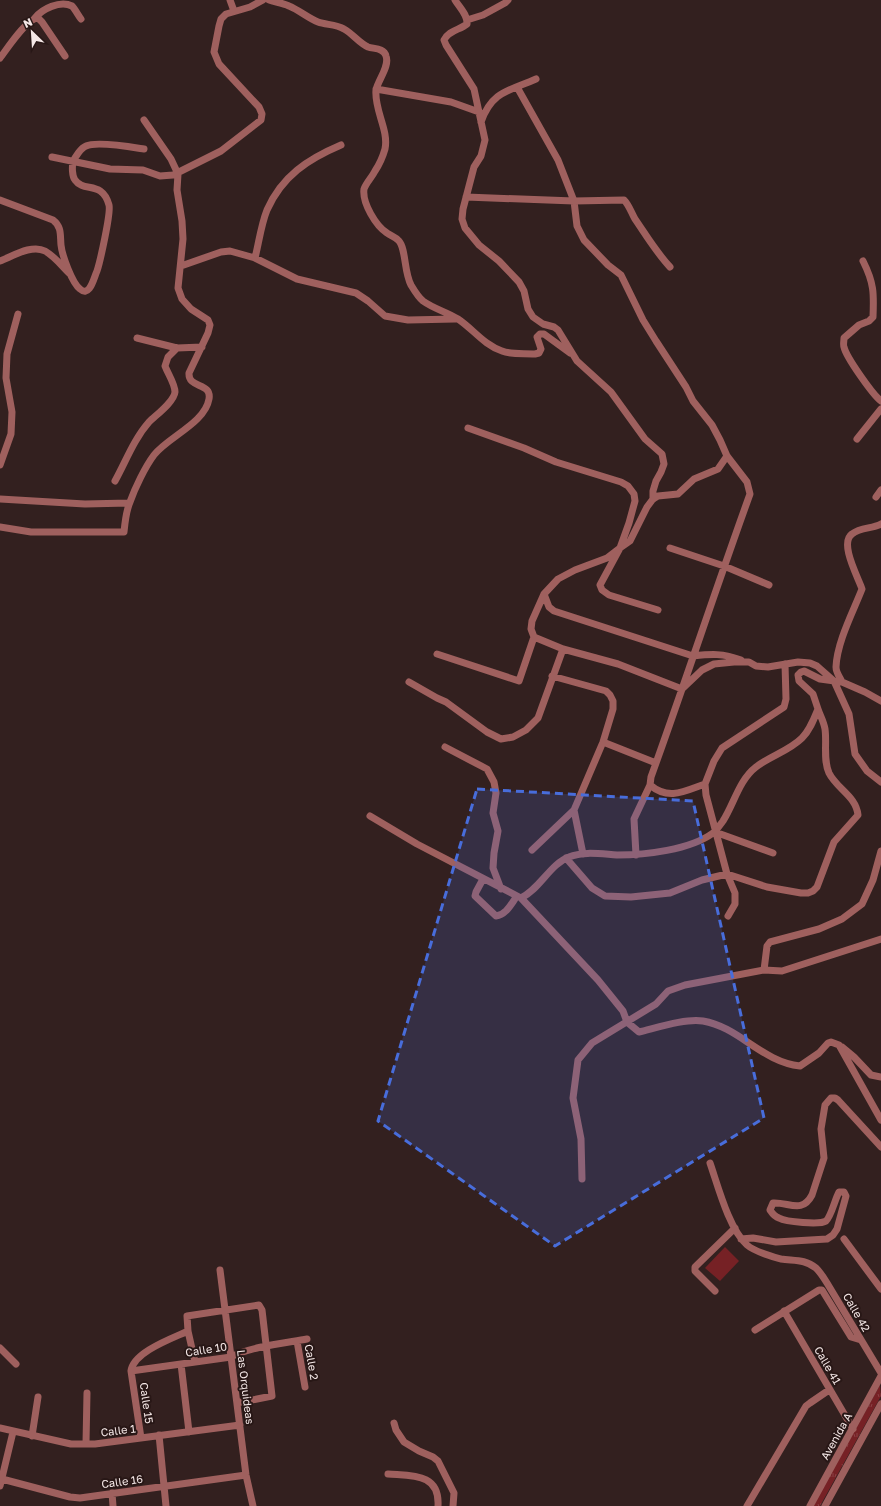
<svg xmlns="http://www.w3.org/2000/svg" width="881" height="1506" viewBox="0 0 881 1506" font-family="'Golos Text',sans-serif">
<defs>
<pattern id="grass-tufts" width="24" height="20" patternUnits="userSpaceOnUse"><rect width="24" height="20" fill="#762125"/><path d="M3 7l-1-3M5 7V3M7 7l1-3M15 17l-1-3M17 17v-4M19 17l1-3" fill="none" stroke="#8a4145"/></pattern>
</defs>
<rect width="100%" height="100%" fill="#33201f"/>
<path fill="url(#grass-tufts)" d="M880 1385 881 1396 820 1506H813Z"/>
<path fill="#762125" d="M725 1247 739 1261 720 1281 705 1268Z"/>
<g fill="none" stroke-linecap="round" stroke-linejoin="round">
<path stroke="#9f605e" stroke-width="7" d="M230 0 234 11
M269 0C275 2 283 3 289 6 299 10 308 18 318 22 326 25 336 24 344 29 353 34 359 43 368 47 374 49 384 48 386 56 390 66 378 80 376 90 374 110 389 130 385 149 383 156 379 165 375 171 372 177 366 183 364 189 362 203 376 226 387 233 391 236 396 237 399 241 406 249 404 272 411 285 414 290 418 297 423 301 434 309 447 312 458 319 473 329 484 345 502 351 512 355 524 353 535 354L539 353 541 349 537 337 540 334H544L570 353
M455 0C459 7 468 15 467 24 460 30 449 30 444 40L446 45 474 89 485 140 481 156 474 167 463 209 462 219 465 228 479 245 499 261 519 282 524 291 528 309 533 317 543 324 554 327 558 330 577 361 611 392 645 439 662 454 664 464 661 472 656 481 653 491V499
M35 18C42 9 60 0 72 6 75 9 78 15 81 19
M467 20 483 15 505 3 508 0
M0 58C7 49 27 18 38 18L42 22 65 56
M517 87 558 160 574 201 577 226 584 240 608 265 621 275 643 320 656 341 686 387 693 401 712 425 720 440 727 456 747 482 750 494C716 588 685 683 651 777L650 785 634 819 636 855
M376 89 451 102 479 112
M481 122C492 91 509 91 536 79
M52 157 110 169 143 170 160 176 173 175 221 151 261 120 262 114 259 107 219 64 214 52 219 26 221 19 226 14 250 7 263 0
M466 197 574 201 624 200C629 205 631 212 635 219 646 235 656 252 670 267
M0 200 53 220C62 227 60 235 61 245 62 255 72 283 80 289 90 298 94 277 97 271 100 262 111 213 109 205 102 180 84 193 75 180 72 176 72 167 73 162 75 157 81 148 86 146 97 141 131 147 144 149
M255 258C259 242 261 225 267 210 282 176 308 159 341 145
M0 261C13 256 32 244 45 251 54 256 62 266 69 273
M863 261C874 283 874 293 873 317L869 321 859 325 844 338C844 341 843 345 844 347 846 357 873 395 881 401
M181 266 221 252 230 251 255 258 297 279 356 293 368 301 385 316 408 320 455 319
M137 338 177 348 202 347
M857 439 881 409
M0 465 11 434 12 412 6 378 7 354 18 314
M115 481C126 461 134 439 149 422 156 415 174 402 175 392 175 384 168 374 165 366L168 357 177 348
M876 497 881 490
M0 499 85 504 129 503
M0 527 31 532H124C125 522 126 511 130 502 135 488 145 467 154 455 168 437 205 423 209 399 212 382 188 389 189 373L208 333 210 325 208 320 191 309 182 299 178 288 183 239 182 221 177 190 178 174 171 159 144 120
M670 548 724 566 769 585
M544 594 549 607 554 611 693 656C711 654 723 653 741 660
M658 610 609 595 602 590 600 585 620 548 630 541 647 507 653 499 658 496 678 494 694 479 718 469 727 456
M534 637 563 649 618 664 682 689 702 670 714 664 734 662H749L756 666 768 667 798 662 810 663 817 666 834 681 849 714 855 754 867 771 881 782
M437 654 519 681 534 637 531 629 532 621 544 594 558 579 575 570 607 558 620 548 629 523 635 501 634 494 628 486 621 482 556 462 524 448 468 428
M552 676 606 691 610 695 613 701V709L603 742 574 810 583 854
M409 682 437 698 446 702 487 732 501 739 513 737 526 730 538 718 563 649
M842 682C840 677 836 673 836 667 837 642 853 612 862 589 858 577 839 543 852 534 861 527 872 529 881 524
M603 742 656 763
M445 747 487 769 494 782 496 793 493 813 498 831 494 853 493 868 501 889
M650 785C669 801 685 791 705 784
M370 816 417 844 521 898 598 980 623 1011 627 1022 639 1032C656 1028 686 1018 703 1021 739 1027 762 1062 800 1066L819 1053 828 1043 831 1042 839 1045 881 1120
M715 832 773 853
M532 850 574 810
M566 858 592 888 605 896 631 897 670 893 702 880 727 874 767 887 801 893H808L813 891 817 887 834 842 858 815C856 796 837 789 829 773 823 760 827 743 825 729 824 722 820 715 818 709
M483 879 476 892 475 896 496 916C506 915 511 904 517 896
M521 898C540 889 550 864 569 857 583 851 601 854 617 855 645 855 690 850 713 833 717 830 720 825 723 821 734 804 739 780 756 767 770 756 789 751 802 738 810 730 814 719 818 709L813 694 799 681 798 675 801 672 804 671 820 679 842 682 865 692 881 701
M728 916 735 904V893L727 874 706 795 705 784 714 761 722 748 784 707 786 699 785 664
M764 970 767 946 770 942 819 929 842 919 862 904 873 880 881 851
M842 1047 854 1057 871 1075 881 1077
M710 1163C718 1186 729 1229 747 1245 755 1252 770 1256 781 1259 794 1261 805 1259 816 1268 820 1272 824 1278 827 1283L881 1373
M582 1179 581 1139 573 1098 578 1060 592 1043 656 1004 668 991 685 985 764 970 782 971 881 939
M741 1239 753 1238 776 1242 827 1239 833 1235 837 1229 846 1196 844 1192H839C835 1199 831 1217 826 1221 820 1225 786 1222 779 1218 775 1217 772 1213 770 1210L773 1203C789 1202 802 1214 812 1195L824 1158 821 1129 825 1105 831 1098H835L838 1100 881 1147
M844 1239 881 1289
M220 1270 246 1475 253 1506
M715 1291 695 1271V1267L735 1228
M784 1311 853 1429
M755 1330 819 1290H822L851 1337 861 1340
M297 1341 305 1387
M0 1348 16 1364
M195 1362 188 1331 187 1316 259 1305 262 1310 272 1396 237 1403
M181 1364 189 1432
M131 1371 231 1357C249 1347 285 1343 307 1339
M394 1423 396 1430 404 1442 419 1451 433 1457 438 1461 454 1493 453 1506
M0 1428 71 1444H95L240 1425
M159 1435 166 1506
M32 1436 38 1397
M141 1438 131 1371C133 1352 173 1338 188 1331
M86 1443 87 1393
M388 1474C412 1476 440 1473 438 1506
M2 1479 70 1497 80 1498 246 1475
M0 1486 13 1432
M112 1493 113 1506
M747 1506 806 1406 810 1403 829 1390
M810 1506 881 1376
M825 1506 881 1404"/>
</g>
<path fill="#486ddb" fill-opacity="0.2" stroke="#486ddb" stroke-width="3" stroke-dasharray="8 5" stroke-linejoin="round" d="M477 789 693 801 764 1118 555 1246 378 1121Z"/>
<g text-anchor="middle" dominant-baseline="central" stroke-width="4" stroke-linejoin="round" paint-order="stroke">
<g font-size="11" fill="#f4e7e6" stroke="#281716">
<text transform="translate(857 1312) rotate(60)">Calle 42</text>
<text transform="translate(206 1349) rotate(-9)">Calle 10</text>
<text transform="translate(312 1362) rotate(80)">Calle 2</text>
<text transform="translate(828 1365) rotate(60)">Calle 41</text>
<text transform="translate(246 1387) rotate(83)">Las Orquideas</text>
<text transform="translate(147 1403) rotate(82)">Calle 15</text>
<text transform="translate(118 1430) rotate(-7)">Calle 1</text>
<text transform="translate(836 1436) rotate(-61)">Avenida A</text>
<text transform="translate(122 1481) rotate(-8)">Calle 16</text>
</g>
</g>
<g transform="translate(32 32) rotate(335)" stroke="#281716" stroke-width="3" paint-order="stroke">
<path d="M0-3L7 15L0 10L-7 15Z" fill="#f4e7e6"/>
<text y="-6" font-size="11" font-weight="bold" text-anchor="middle" fill="#f4e7e6">N</text>
</g>
</svg>
